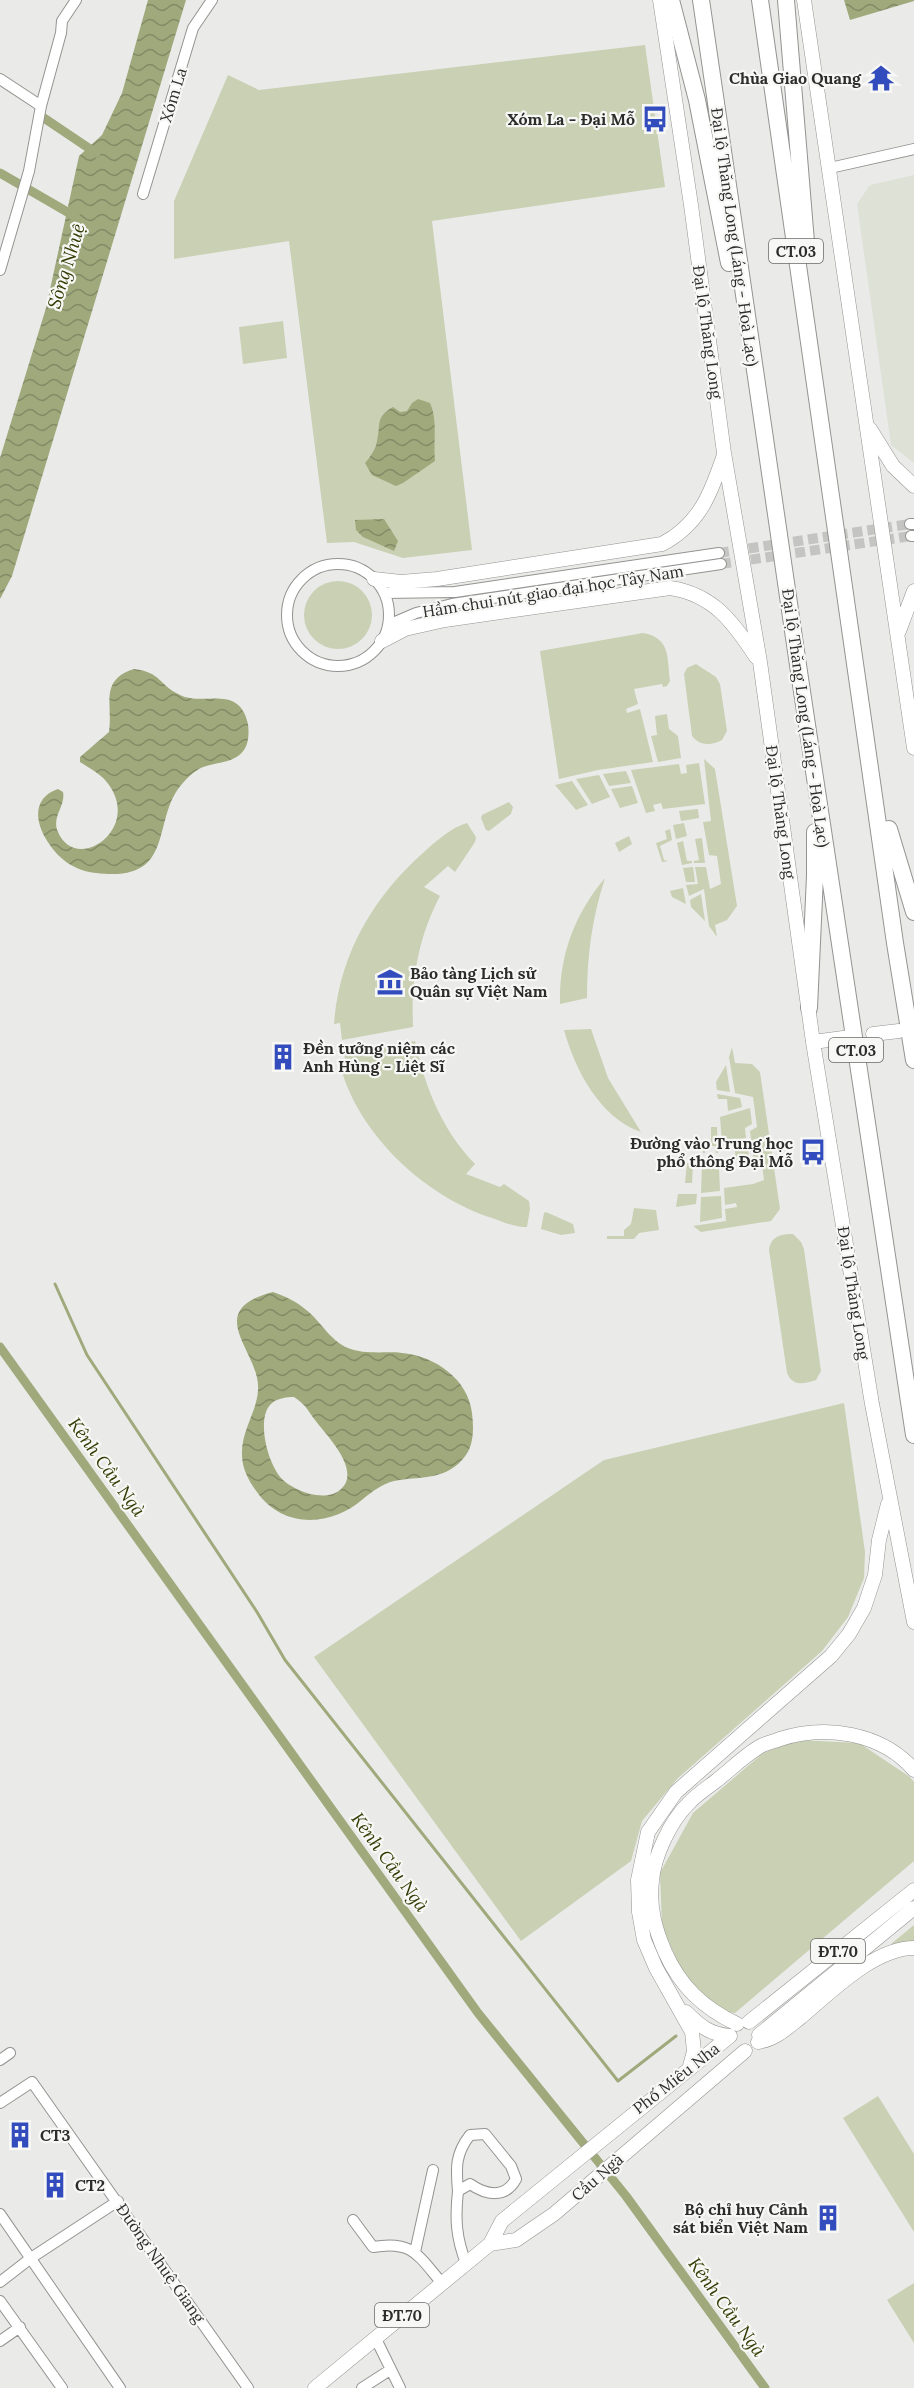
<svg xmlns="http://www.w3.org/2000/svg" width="914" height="2388" viewBox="0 0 914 2388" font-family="Lora,serif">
<defs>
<pattern id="water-waves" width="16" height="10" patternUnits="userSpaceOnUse" patternTransform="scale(1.5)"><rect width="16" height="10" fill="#9fa97c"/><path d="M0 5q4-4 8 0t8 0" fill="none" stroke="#828a66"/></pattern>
</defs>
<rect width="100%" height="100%" fill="#eaebe8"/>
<path fill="#dee1d6" d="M914 175V463L891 445 857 204 870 185Z"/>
<path fill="#c9d0b4" d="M645 45 665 187 432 221 472 550 403 558 354 542 327 543 289 241 174 259V201L228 75 259 90Z
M283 321 287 358 243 364 239 327Z
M304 615a34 34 0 1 1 68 0a34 34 0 1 1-68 0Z
M643 633C671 638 667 658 670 681L667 686 663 687 662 684 634 689 638 704 626 709 627 713 640 709 653 762 598 770 559 779 540 651Z
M696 664 716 677 720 684 727 731 722 740C711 746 700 746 692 736L684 674 687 668Z
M667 714 669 729 678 736 681 758 658 762 651 736 657 735 655 716Z
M704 759 715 769 737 906 727 920 715 925 717 937 709 926 704 889 689 896 686 885 698 884 695 867H706L710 889 721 884 717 856 709 855 703 822 711 821Z
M699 763 705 804 663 809 661 803 653 805 655 811 646 813 631 770 679 764 681 774 687 773 686 765Z
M626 771 631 783 609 786 603 774Z
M599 775 610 797 592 804 576 779Z
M572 781 588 805 576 810 555 785Z
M632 786 638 803 620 808 611 789Z
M509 802 513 807 511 814 489 831 486 830 481 818 482 815Z
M698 809 699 818 681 821 679 811Z
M467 823 476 837 475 842 455 872 448 866 424 887 440 896C418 938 411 980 413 1027L342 1040 340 1023 334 1024C339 955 373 897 424 852 435 842 452 827 467 823Z
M684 823 687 836 676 839 673 825Z
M670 829 672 840 660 846 664 860 668 861 662 862 656 843 667 839 665 831Z
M629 836 632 844 619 852 615 843Z
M702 838 705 863H694V861L699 860 695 839Z
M683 841 687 861H692V863L682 865 677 843Z
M693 867 695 882H686L683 868Z
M605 878C592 918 587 956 587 998L560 1004C559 956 574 915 605 878Z
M683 888 686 904 672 897 670 891Z
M701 894 705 921 691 907 690 900Z
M591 1029 608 1078 641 1132C600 1118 575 1070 564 1030Z
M415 1041C425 1087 442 1130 475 1164L466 1174 500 1187 504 1184 529 1201 530 1209 527 1227C517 1228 503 1222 492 1218 427 1197 363 1139 342 1072L348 1071 344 1054Z
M732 1047 735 1063 752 1064 760 1072 780 1209 771 1221 701 1232 693 1226 726 1221 725 1209 737 1207 736 1203 725 1205 724 1188 753 1184 764 1180 762 1165 754 1164 750 1131 757 1127 753 1097 735 1093 729 1057Z
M726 1065 730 1092 717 1090 716 1082Z
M717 1094 740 1098 742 1107 728 1111 727 1099H718Z
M750 1108 752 1124 745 1128 746 1138 722 1142 720 1117Z
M711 1127H717L718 1153H716L715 1146H706L705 1153H703L702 1142 711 1141Z
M747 1142 749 1158 736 1160 734 1144Z
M687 1163 693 1164 692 1183H685Z
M702 1165 719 1167 720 1191 701 1193Z
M678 1194H697L696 1204 676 1207Z
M721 1196 722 1218 700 1222 701 1197Z
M634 1208 656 1210 659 1230 639 1233 634 1239H607V1236H624V1230L631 1224Z
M546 1212 573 1224 575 1233 561 1235 541 1229 544 1213Z
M793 1234 801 1242 804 1249 821 1371 816 1380C804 1384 793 1387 787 1373L769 1250C771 1236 781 1234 793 1234Z
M844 1403 865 1552 864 1578 848 1617 822 1651 677 1779 642 1821 631 1861 521 1941 314 1657 604 1460Z
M798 1740 859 1743 910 1777 914 1782V1861L735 2013 721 2011 685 1979 662 1926 660 1873 693 1813 763 1753Z
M914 1925V1943L891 1944Z
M878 2096 914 2154V2232L843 2118Z
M914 2283V2343L887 2300Z"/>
<path fill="url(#water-waves)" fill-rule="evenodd" d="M148 0H186L12 576 0 599V458L46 308 79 156 102 135 122 93Z
M844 0H914V1L850 20Z
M418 399 430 403C438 420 433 442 435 461L403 483 396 486 372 475 365 463C370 457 376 449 377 441 381 424 375 417 393 407L400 412 407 411 412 403Z
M384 519 398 541 394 551 363 537 356 530 355 520Z
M134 669C161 672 159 685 180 695 203 707 239 683 248 724 249 732 249 743 244 750 233 765 214 761 199 769 192 773 187 778 182 784 150 820 178 883 96 873 74 871 57 858 46 839 34 819 34 797 58 789L63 792C66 806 51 817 58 832 76 874 141 830 109 785 103 775 89 768 80 762V757L109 732C113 704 99 680 134 669Z
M273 1292C284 1296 296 1301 305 1309 321 1321 329 1340 348 1348 364 1355 386 1351 402 1353 435 1356 468 1379 472 1413 474 1430 474 1448 462 1460 443 1481 418 1476 394 1481 382 1484 373 1491 363 1499 331 1527 283 1529 257 1492 249 1482 242 1468 242 1455 241 1431 257 1412 258 1390 261 1352 200 1311 273 1292ZM294 1397C306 1405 307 1409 315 1420 326 1435 363 1471 340 1490 332 1497 319 1496 310 1494 300 1491 289 1486 282 1479 268 1465 255 1417 272 1403 278 1398 287 1397 294 1397Z"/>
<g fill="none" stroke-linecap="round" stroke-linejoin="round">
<path stroke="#9fa97c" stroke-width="3" d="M55 1284 87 1355 257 1612 285 1660 618 2081 676 2036"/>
<path stroke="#9fa97c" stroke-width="9" d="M41 116 96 153
M0 173 76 217
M0 1347 478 2013 626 2196 765 2388"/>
<path stroke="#c4c5c2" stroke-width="10" stroke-dasharray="10 5" stroke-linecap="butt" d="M719 553 910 524
M721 564 911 536"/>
<g stroke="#939491" stroke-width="12">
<path id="minor" d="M0 79 41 106
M830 168 914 149
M143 194 193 28 212 0
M0 270 29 171 41 106 61 33 62 21 76 0
M910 524H914
M911 536H914
M287 615a51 51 0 1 1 102 0a51 51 0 1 1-102 0Z
M384 593 455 592 719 553
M388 625 416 613 452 604 721 564
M0 2060 10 2053
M0 2103 32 2082 248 2388
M458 2191C456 2168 455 2154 470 2135L485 2134 511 2166 516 2179C505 2199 486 2195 470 2184L458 2191C455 2218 456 2238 466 2263
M0 2214 120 2388
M353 2220 373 2247C412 2240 418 2255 441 2282
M415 2252 433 2170
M0 2282 31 2258 118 2201
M0 2301 62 2388
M375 2337 400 2388
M0 2341 20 2327
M362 2388 390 2370"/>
</g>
<g stroke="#939491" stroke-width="15">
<path id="major" d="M660 0 691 205 724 453 760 662 813 1042 872 1404 914 1622
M804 0 914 748
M870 429 893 466 914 486
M374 579 401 582 437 579 662 544C700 524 711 493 724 455
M899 631 914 591
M382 641 405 629 445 620 670 588C713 594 734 623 756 657
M873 1034 899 1031
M813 1042 851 1037
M686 2012C700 2026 709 2034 730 2036
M749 2022 914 1890
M737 2024C703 2008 680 1986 665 1952 655 1929 649 1907 652 1881 654 1856 670 1822 688 1804 696 1795 707 1788 716 1781 730 1770 744 1756 759 1747 765 1743 773 1742 780 1739 826 1724 882 1733 914 1770
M759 2035 914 1908
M758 2042C776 2039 787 2028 801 2017 831 1992 874 1948 914 1948
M690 2066 694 2051 692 2032 656 1968 644 1940 639 1912 638 1880 648 1832 676 1792 831 1656 849 1634 864 1608 875 1575 879 1540 888 1504
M490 2244 516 2240 554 2214 745 2051
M315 2388 490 2244 502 2221 730 2036"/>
</g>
<g stroke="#939491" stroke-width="18">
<path id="highway" d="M671 0 697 100 729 263
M701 0 798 665 914 1435
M760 0 895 943 914 1060
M786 0 806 242
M889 829 914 912
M809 1008 815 876V832"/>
</g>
<use href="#minor" stroke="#fff" stroke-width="10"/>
<use href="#major" stroke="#fff" stroke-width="14"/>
<use href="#highway" stroke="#fff" stroke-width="16"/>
</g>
<defs>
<g id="temple-bare" transform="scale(2.07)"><path d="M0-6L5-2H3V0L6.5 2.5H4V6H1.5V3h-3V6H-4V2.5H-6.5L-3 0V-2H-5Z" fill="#324cbd" stroke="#f7f8f5" stroke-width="2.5" paint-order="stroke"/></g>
<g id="bus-bare" transform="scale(2.07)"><path d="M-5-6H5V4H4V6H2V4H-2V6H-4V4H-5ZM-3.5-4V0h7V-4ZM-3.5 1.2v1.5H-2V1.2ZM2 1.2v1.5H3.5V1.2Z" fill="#324cbd" stroke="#f7f8f5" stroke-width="2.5" paint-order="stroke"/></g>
<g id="museum-bare" transform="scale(2.07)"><path d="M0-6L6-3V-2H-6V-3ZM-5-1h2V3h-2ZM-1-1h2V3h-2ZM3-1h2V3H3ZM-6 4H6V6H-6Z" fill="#324cbd" stroke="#f7f8f5" stroke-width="2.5" paint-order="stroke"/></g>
<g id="building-bare" transform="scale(2.07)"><path d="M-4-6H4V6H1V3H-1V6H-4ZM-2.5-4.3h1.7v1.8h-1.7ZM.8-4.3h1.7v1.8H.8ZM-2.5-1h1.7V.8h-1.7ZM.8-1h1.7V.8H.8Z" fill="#324cbd" stroke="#f7f8f5" stroke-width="2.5" paint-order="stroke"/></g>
</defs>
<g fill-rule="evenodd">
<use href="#temple-bare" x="881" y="78"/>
<use href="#bus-bare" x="655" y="119"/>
<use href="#museum-bare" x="390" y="982"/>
<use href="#building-bare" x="283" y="1057"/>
<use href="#bus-bare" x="813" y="1152"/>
<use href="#building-bare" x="20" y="2135"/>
<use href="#building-bare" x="55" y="2185"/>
<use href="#building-bare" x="828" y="2218"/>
</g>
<g text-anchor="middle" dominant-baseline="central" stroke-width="4.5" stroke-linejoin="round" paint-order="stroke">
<g fill="#f7f8f5" stroke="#696968" stroke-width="1.5">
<rect x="769" y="239" width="54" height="24" rx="4.5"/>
<rect x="829" y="1038" width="54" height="24" rx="4.5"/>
<rect x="811" y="1939" width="54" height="24" rx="4.5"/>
<rect x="375" y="2303" width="54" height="24" rx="4.5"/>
</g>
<g font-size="15" font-weight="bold" fill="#2c2c2b">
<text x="796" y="251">CT.03</text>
<text x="856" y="1050">CT.03</text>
<text x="838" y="1951">ĐT.70</text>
<text x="402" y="2315">ĐT.70</text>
</g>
<g font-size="16" font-weight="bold" fill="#2c2c2b" stroke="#f7f8f5" text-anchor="end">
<text x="861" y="78">Chùa Giao Quang</text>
<text x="635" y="119">Xóm La - Đại Mỗ</text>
<text x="410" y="973" text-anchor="start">Bảo tàng Lịch sử<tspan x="410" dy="18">Quân sự Việt Nam</tspan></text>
<text x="303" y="1048" text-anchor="start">Đền tưởng niệm các<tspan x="303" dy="18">Anh Hùng - Liệt Sĩ</tspan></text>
<text x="793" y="1143">Đường vào Trung học<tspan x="793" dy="18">phổ thông Đại Mỗ</tspan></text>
<text x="40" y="2135" text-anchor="start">CT3</text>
<text x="75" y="2185" text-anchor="start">CT2</text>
<text x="808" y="2209">Bộ chỉ huy Cảnh<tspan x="808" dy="18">sát biển Việt Nam</tspan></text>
</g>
<g font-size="16" fill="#2c2c2b" stroke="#f7f8f5">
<text transform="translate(173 95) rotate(-73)">Xóm La</text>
<text transform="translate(735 237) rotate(82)">Đại lộ Thăng Long (Láng - Hoà Lạc)</text>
<text transform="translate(708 332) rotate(82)">Đại lộ Thăng Long</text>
<text transform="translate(553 591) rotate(-9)">Hầm chui nút giao đại học Tây Nam</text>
<text transform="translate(806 718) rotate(82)">Đại lộ Thăng Long (Láng - Hoà Lạc)</text>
<text transform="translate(781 812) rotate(82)">Đại lộ Thăng Long</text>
<text transform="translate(854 1293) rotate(81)">Đại lộ Thăng Long</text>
<text transform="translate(676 2078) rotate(-38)">Phố Miêu Nha</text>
<text transform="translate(597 2177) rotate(-41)">Cầu Ngà</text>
<text transform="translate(161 2263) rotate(55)">Đường Nhuệ Giang</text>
</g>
<g font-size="18" font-style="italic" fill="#333b03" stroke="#f7f8f5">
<text transform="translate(66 266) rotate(-73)">Sông Nhuệ</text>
<text transform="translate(107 1467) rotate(54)">Kênh Cầu Ngà</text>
<text transform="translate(390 1862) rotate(54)">Kênh Cầu Ngà</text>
<text transform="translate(727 2307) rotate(54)">Kênh Cầu Ngà</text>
</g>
</g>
</svg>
